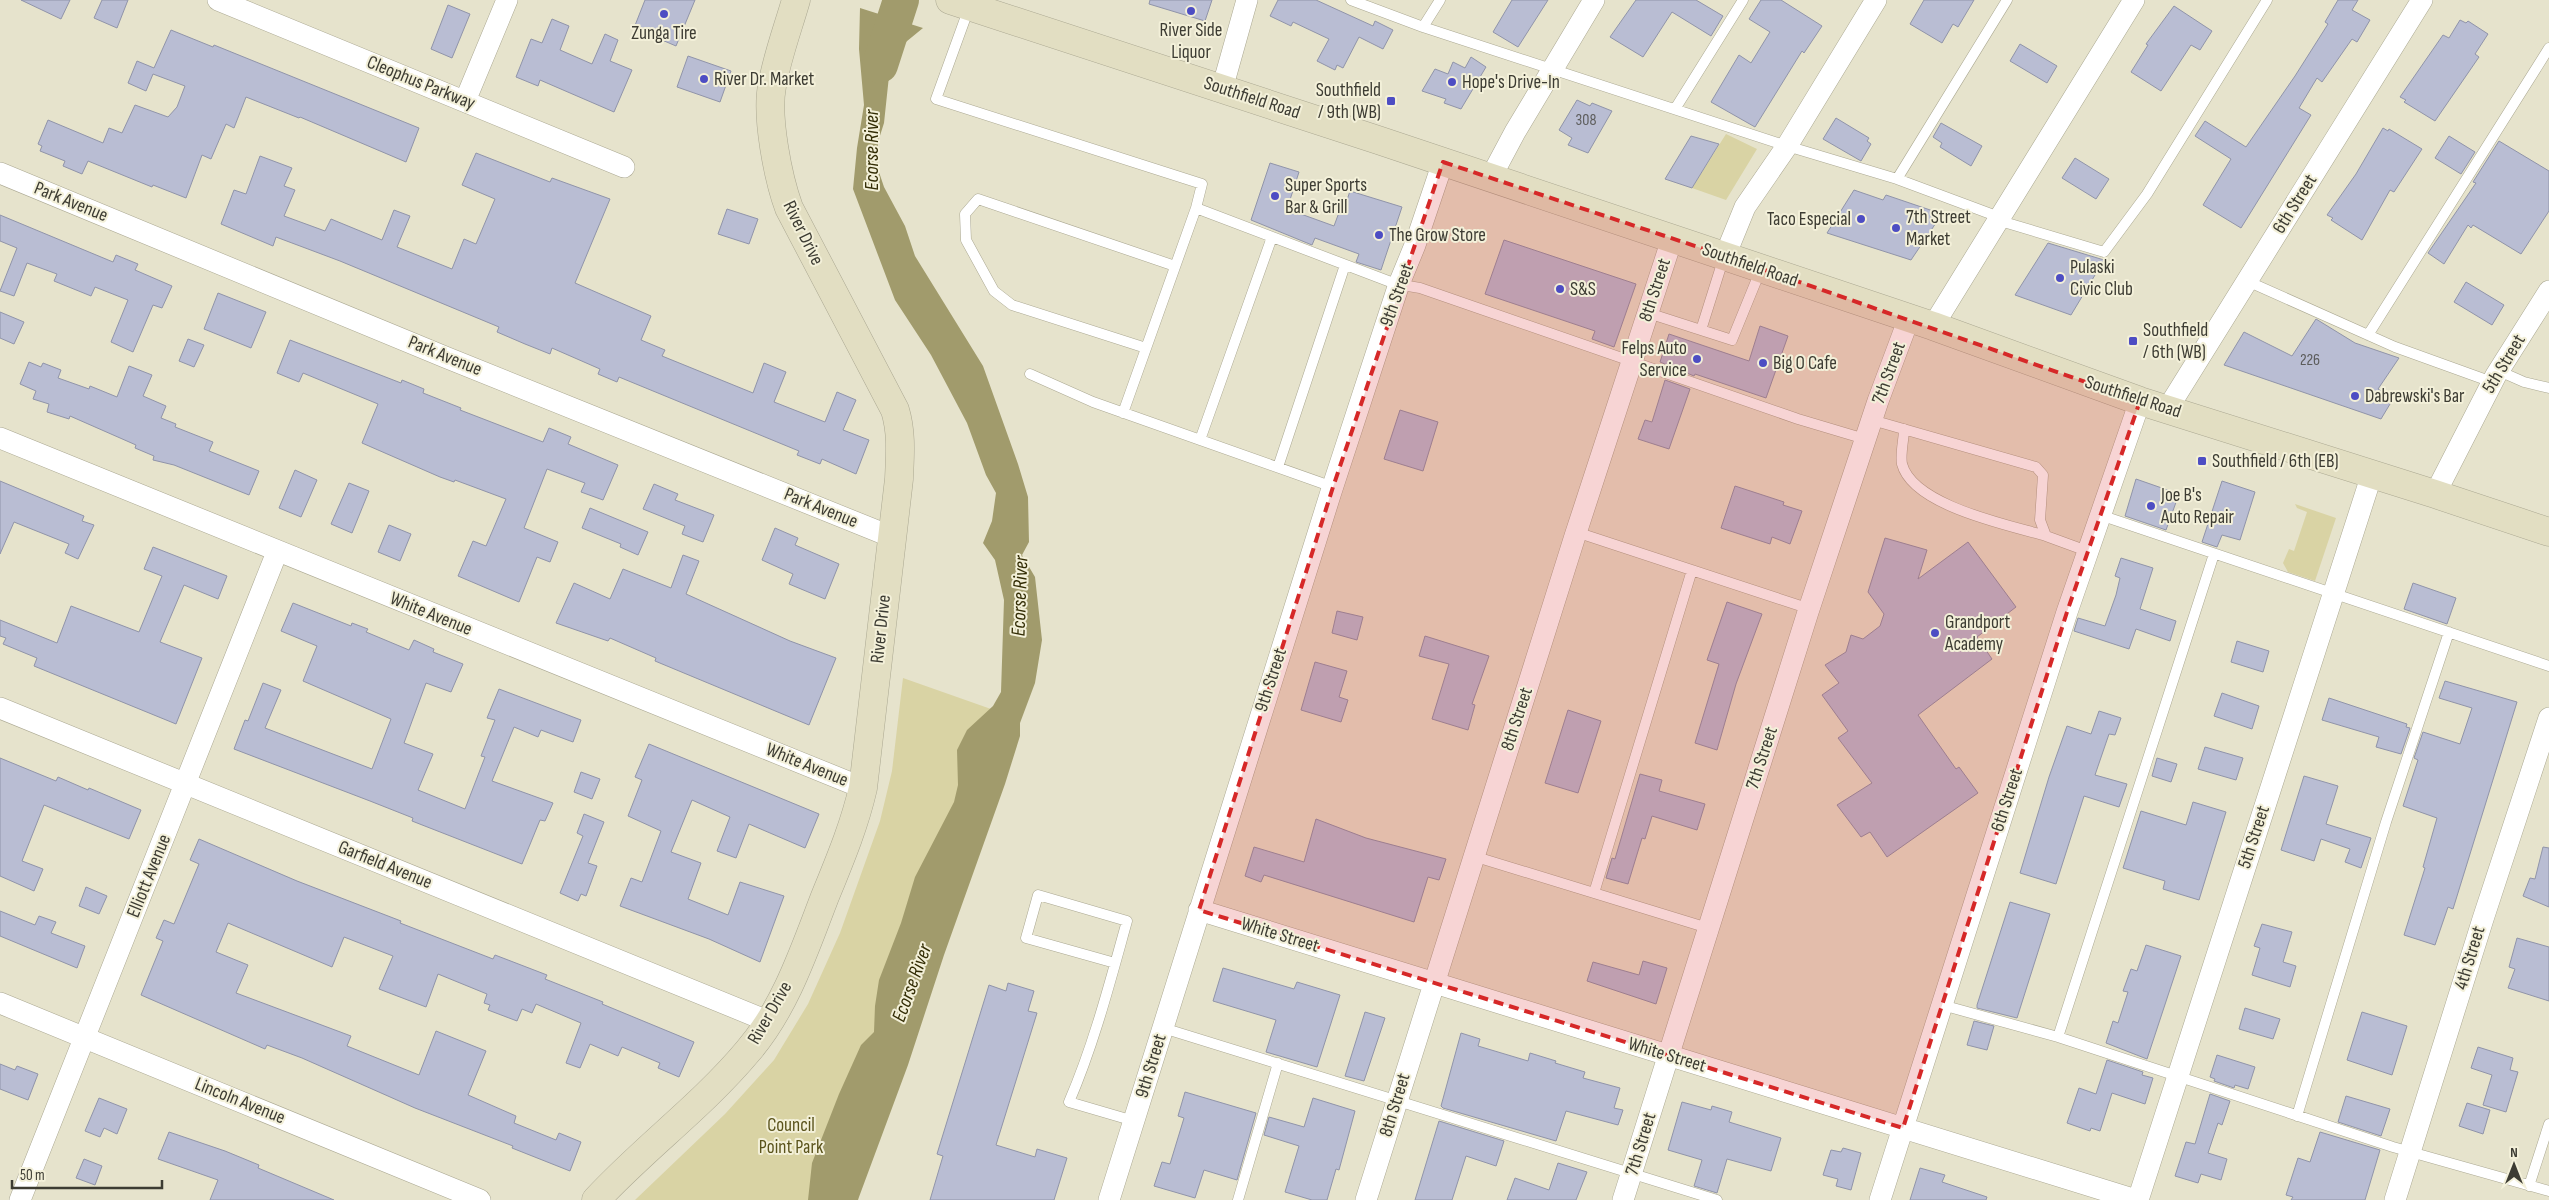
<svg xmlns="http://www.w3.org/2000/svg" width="2549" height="1200" viewBox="0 0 2549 1200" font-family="'Sofia Sans Condensed',sans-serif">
<rect width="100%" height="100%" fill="#e6e3cc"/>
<path fill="#d9d3a4" d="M1726 134 1757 149 1726 200 1692 188Z
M2295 504 2336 518 2315 581 2288 572 2283 563 2289 549 2294 551 2307 512 2297 508Z
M903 678 1008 715 835 1200H635L725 1114 774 1060 808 1004 840 933 880 821 892 771Z"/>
<path fill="#a19b6c" d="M860 8 923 28 901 46 889 76 884 123 878 142V169L884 187 905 226 915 256 983 366 1018 464 1028 497 1029 542 1022 555 1035 577 1042 640 1035 683 1020 723V736L1005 784 944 955 908 1065 859 1197 858 1200H808L812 1163 839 1094 861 1045 874 1032 875 1006 879 980 901 923 915 877 954 802 958 785 957 750 967 730 993 706 1001 692 1004 600 995 560 983 543 992 521 996 493 986 475 967 423 931 355 895 300 853 189 857 148 864 105 859 49Z"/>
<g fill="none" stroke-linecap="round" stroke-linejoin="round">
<path stroke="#a19b6c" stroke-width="36" d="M880 65 901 0"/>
</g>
<path fill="#b9bdd3" stroke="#9094a9" d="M21 0H70L61 19Z
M102 0H128L117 28 94 18Z
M645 0H695L676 46 634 28Z
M1150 0H1212L1205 21 1149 4Z
M1278 0H1316L1373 26 1375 21 1393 30 1383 49 1359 37 1343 68 1337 65 1335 70 1317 61 1329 39 1293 22 1291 26 1270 16Z
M1512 0H1548L1518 47 1493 32Z
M1636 0H1696L1723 16 1711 36 1672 12 1643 57 1610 37Z
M1761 0H1781L1822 26 1804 53 1802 51 1755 127 1711 102 1739 55 1751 63 1770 32 1749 19Z
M1924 0H1974L1958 27 1953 24 1942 43 1910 24Z
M2338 0H2358L2352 10 2370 20 2357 42 2352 39 2322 82 2317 78 2299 108 2311 115 2241 228 2203 205 2231 159 2195 136 2205 121 2246 147 2295 76 2328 24 2325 22Z
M448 5 470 14 452 58 431 49Z
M2174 6 2212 31 2200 50 2191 45 2161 91 2131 72 2148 45 2146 44Z
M552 19 569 26 560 50 592 64 605 34 618 40 610 61 632 70 614 112 540 80 538 86 516 77 531 39 542 43Z
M2460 20 2466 23 2468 21 2488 34 2475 54 2479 57 2435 121 2404 102 2406 100 2400 97 2443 35 2449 38Z
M171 30 213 47 214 45 419 128 406 162 300 117 299 118 246 97 234 128 226 124 211 159 202 155 186 198 153 185 152 187 88 161 82 174 63 166 65 161 40 151 42 146 38 144 48 120 103 143 109 128 122 133 135 105 168 117 177 107 185 86 153 74 146 91 128 83 137 61 154 68Z
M2020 44 2057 66 2047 83 2010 61Z
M688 56 731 71 720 102 677 87Z
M1471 57 1486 67 1461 109 1444 103 1446 99 1422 91 1435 69 1448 74 1453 62 1465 68Z
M1577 100 1590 106 1592 103 1612 111 1588 153 1568 145 1572 138 1559 130Z
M1836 118 1869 138 1867 141 1871 144 1861 161 1823 139Z
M1941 123 1982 146 1971 166 1940 147 1942 143 1933 137Z
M2383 128 2388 131 2389 129 2422 149 2394 192 2390 190 2362 240 2331 220 2333 218 2327 215 2356 174Z
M1691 136 1719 144 1692 188 1665 179Z
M2449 136 2475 152 2461 174 2435 158Z
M2499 141 2549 171V211L2521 254 2473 225 2471 228 2468 225 2444 264 2428 253 2476 183 2473 182Z
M476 153 550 182 552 178 610 199 575 283 651 316 641 340 665 350 662 356 753 393 764 363 786 372 774 402 825 422 837 392 856 400 843 430 869 440 856 474 822 459 820 464 797 455 799 451 619 377 617 382 598 374 600 369 552 348 550 354 525 344 497 332 499 327 340 261 276 237 273 246 221 224 234 190 246 194 260 156 292 168 284 186 295 190 284 216 325 231 331 219 382 240 394 210 410 216 397 247 452 269 464 239 476 244 495 199 462 185Z
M2075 158 2109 179 2096 199 2062 178Z
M1270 163 1299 172 1287 209 1334 226 1344 199 1347 200 1350 191 1402 207 1381 270 1356 262 1359 254 1315 238 1312 245 1251 220Z
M1854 190 1883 200 1886 195 1942 214 1911 260 1827 233Z
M727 209 758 219 749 244 718 234Z
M0 215 113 262 116 255 138 264 135 270 172 286 162 308 153 305 133 352 111 342 128 300 95 287 91 296 54 281 57 274 27 263 14 296 0 291 17 248 0 241Z
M1504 240 1636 284 1614 347 1592 339 1595 331 1485 294Z
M2048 243 2104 260 2071 315 2015 295Z
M2466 282 2504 305 2492 325 2454 302Z
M218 293 266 312 251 348 204 329Z
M0 312 24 322 14 344 0 338Z
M2316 319 2355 343 2399 358 2378 389 2393 399 2381 419 2224 365 2244 332 2292 356Z
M1760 326 1788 336 1766 398 1695 374 1694 376 1660 362 1669 334 1749 361Z
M188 339 204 345 194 367 179 361Z
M290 340 401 383 402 380 424 389 423 393 461 408 460 410 543 442 549 428 571 437 568 444 618 465 603 500 581 492 585 483 547 469 524 528 558 542 550 562 537 557 519 602 458 576 473 541 486 546 506 499 455 480 454 482 440 477 362 443 378 404 303 373 299 382 277 373Z
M29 362 41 367 43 363 61 370 58 378 89 389 90 386 117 397 129 366 152 375 143 396 166 406 161 418 176 424 175 427 213 442 209 451 259 471 249 495 174 465 153 460 154 456 135 448 136 445 70 416 69 419 47 412 49 404 33 399 36 391 20 384Z
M1665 380 1690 389 1669 449 1638 439 1645 420 1652 422Z
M1400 410 1438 422 1423 471 1384 459Z
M295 470 317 480 301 517 279 508Z
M2136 479 2179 494 2166 530 2125 516Z
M0 481 84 516 82 521 94 525 78 559 65 553 69 544 14 522 0 554Z
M2222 481 2255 492 2240 540 2222 535 2217 547 2202 542Z
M349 483 369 491 352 533 331 524Z
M654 484 678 494 675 500 714 515 703 542 682 534 685 526 643 509Z
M1735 486 1784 502 1783 505 1802 511 1790 544 1772 537 1770 544 1721 528Z
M590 508 648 532 638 555 620 547 621 544 582 528Z
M389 525 411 534 400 561 378 552Z
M775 528 798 538 795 545 839 564 825 599 789 584 793 574 762 560Z
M1885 538 1927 550 1918 579 1968 542 2016 607 1977 637 1992 659 1918 715 1956 769 1959 767 1978 793 1887 857 1870 832 1861 837 1837 805 1872 783 1838 738 1848 731 1822 695 1839 683 1825 665 1846 652 1851 635 1863 639 1880 626 1884 614 1868 592Z
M153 547 227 576 218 599 184 585 160 642 202 658 176 724 34 666 37 658 3 644 6 638 0 636V620L57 643 71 606 139 632 162 576 144 569Z
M683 555 699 561 686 594 790 641 836 658 809 725 655 661 656 658 610 638 608 641 556 623 574 583 610 599 623 569 671 588Z
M2121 558 2153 568 2140 609 2176 621 2170 641 2136 629 2129 649 2074 631 2078 618 2105 626 2116 595 2120 578 2115 576Z
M2413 583 2456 598 2447 624 2404 609Z
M1727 602 1762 614 1736 684 1717 750 1695 743 1719 664 1707 660Z
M293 603 351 626 352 623 368 629 366 632 409 650 414 640 434 649 433 652 463 664 451 692 426 683 404 743 433 754 418 790 465 809 485 757 481 756 495 720 487 718 499 689 581 720 573 742 541 730 538 737 514 727 492 781 553 803 545 821 540 820 522 864 412 821 413 818 370 801 234 749 245 720 248 721 263 683 281 690 265 728 372 769 391 719 303 681 317 646 281 631Z
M1337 611 1363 617 1357 640 1332 633Z
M1425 636 1489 656 1472 704 1475 705 1468 730 1432 719 1449 664 1419 656Z
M2237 641 2269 651 2263 672 2231 662Z
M1315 662 1347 671 1339 697 1348 700 1341 722 1301 710Z
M2445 681 2517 702 2453 909 2448 907 2435 945 2404 935 2425 868 2423 867 2437 818 2403 806 2418 760 2414 758 2423 732 2460 744 2472 708 2439 698Z
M2222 693 2259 706 2252 729 2214 716Z
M2329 698 2407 724 2406 727 2410 728 2401 754 2376 747 2379 737 2322 720Z
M1568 710 1601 721 1578 793 1545 783Z
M2099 711 2121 718 2115 735 2109 734 2095 775 2127 784 2119 807 2084 796 2056 884 2020 873 2049 777 2067 726 2091 734Z
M649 744 819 814 805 848 749 824 736 858 717 851 730 817 692 800 671 852 701 863 688 899 728 915 740 882 784 896 760 962 709 939 620 906 631 878 642 882 661 831 628 816 642 780 635 777Z
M2205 747 2243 758 2236 780 2198 769Z
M0 758 56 781 58 777 88 790 89 788 141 810 129 839 44 805 22 861 43 869 34 891 0 876Z
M2157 758 2177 764 2171 782 2152 776Z
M581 772 600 779 592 799 574 792Z
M1640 774 1662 780 1659 791 1705 804 1697 830 1652 816 1645 839 1642 838 1628 884 1606 878 1612 858 1615 859Z
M2304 776 2338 786 2326 824 2371 838 2361 868 2345 862 2350 849 2321 839 2314 861 2281 850Z
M2193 802 2226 812 2199 900 2163 889 2165 881 2123 868 2141 811 2186 825Z
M584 814 604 822 588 863 597 866 586 896 581 894 578 901 560 893 583 836 577 833Z
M1316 819 1366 838 1446 859 1439 880 1428 877 1414 922 1264 875 1261 882 1245 876 1254 847 1304 862Z
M199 839 297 881 401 921 400 923 493 959 495 955 547 975 545 979 603 1002 602 1004 694 1042 679 1077 658 1068 660 1063 622 1047 618 1056 590 1044 580 1068 566 1063 581 1023 536 1004 532 1013 522 1009 517 1021 488 1010 490 1005 484 1003 487 994 438 974 426 1007 379 989 393 956 344 937 332 967 228 923 216 952 248 965 236 993 351 1036 347 1046 419 1075 436 1031 486 1051 468 1095 516 1116 514 1123 556 1140 559 1133 581 1142 570 1171 512 1148 513 1146 415 1108 302 1058 267 1045 265 1049 141 995 163 941 156 938 164 920 174 924 199 864 190 860Z
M2543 847 2549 848V907L2523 896 2530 878 2535 879Z
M86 887 107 896 99 914 79 906Z
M2010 902 2050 914 2017 1018 1977 1008V1005Z
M0 911 35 925 39 916 56 922 51 933 85 946 77 968 0 936Z
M2262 924 2292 932 2283 962 2296 966 2290 987 2252 975 2260 948 2254 946Z
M2517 938 2549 947V1001L2508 988 2515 969 2509 967Z
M2146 945 2181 956 2147 1059 2106 1043 2113 1021 2118 1023 2128 992 2123 991 2131 969 2137 971Z
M1643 961 1667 968 1656 1004 1587 981 1593 962 1639 975Z
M1223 968 1294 989 1297 982 1340 995 1317 1067 1266 1052 1276 1020 1213 1001Z
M1008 983 1034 991 1028 1011 1037 1013 996 1145 1035 1157 1037 1149 1067 1158 1054 1200H930L943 1156 937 1154 989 985 1006 991Z
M2245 1008 2280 1019 2273 1039 2239 1029Z
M1365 1012 1385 1018 1364 1081 1345 1076Z
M2362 1012 2407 1026 2392 1075 2347 1060Z
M1974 1021 1994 1026 1987 1050 1967 1045Z
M1461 1033 1480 1039 1478 1046 1528 1061 1530 1053 1556 1061 1555 1063 1585 1072 1583 1078 1620 1088 1614 1108 1623 1110 1618 1125 1566 1111 1556 1141 1443 1108 1441 1106Z
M2478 1047 2513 1058 2510 1070 2518 1072 2506 1112 2483 1105 2492 1075 2471 1068Z
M2217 1055 2255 1067 2248 1089 2235 1085 2234 1088 2214 1081 2215 1079 2210 1077Z
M2107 1060 2143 1072 2142 1075 2153 1078 2145 1104 2112 1093 2100 1131 2091 1128 2090 1131 2067 1123 2079 1088 2096 1094Z
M0 1064 15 1070 17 1066 38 1074 28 1100 0 1089Z
M1185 1092 1256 1113 1237 1180 1204 1170 1195 1198 1154 1186 1162 1162 1170 1164 1184 1118 1178 1116Z
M2210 1094 2230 1101 2222 1125 2218 1123 2208 1153 2227 1159 2221 1180 2201 1174 2198 1183 2175 1176 2186 1142 2195 1144Z
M2346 1096 2390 1109 2381 1136 2338 1122Z
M99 1098 127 1109 117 1134 104 1128 100 1137 85 1131Z
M1313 1098 1355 1111 1339 1170 1336 1169 1327 1200H1312L1285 1192 1299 1146 1264 1135 1269 1117 1304 1127Z
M1682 1102 1711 1110 1712 1106 1732 1112 1729 1122 1781 1138 1771 1171 1727 1159 1717 1193 1694 1186 1702 1160 1668 1150Z
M2467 1103 2490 1110 2483 1134 2459 1126Z
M1439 1121 1504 1141 1496 1166 1466 1156 1452 1200H1415Z
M169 1132 225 1151 259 1165 258 1168 334 1200H210L218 1180 158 1159Z
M2320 1132 2380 1150 2365 1200H2291L2293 1197 2286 1195 2298 1158 2310 1162Z
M1843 1148 1861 1153 1851 1190 1836 1186 1838 1179 1823 1175 1831 1150 1841 1152Z
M84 1159 102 1166 95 1185 76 1178Z
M1558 1163 1587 1172 1576 1200H1507L1515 1178 1549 1190Z
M1920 1168 1945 1175 1942 1182 1987 1197 1986 1200H1910Z"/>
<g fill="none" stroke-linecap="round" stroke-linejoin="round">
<g stroke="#aba892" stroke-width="11">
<path id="lane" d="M1351 0 1423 27 1787 146 1897 179 1999 217
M969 8 936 99 1202 184 1196 208 1123 413
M1423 27 1440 0
M1675 109 1743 0
M1897 179 2007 0
M1196 208 1396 284 1420 288 1798 419 1865 439
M1997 220 2104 252 2147 194 2267 0
M2247 281 2395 347 2492 382
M1648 313 1732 340 1761 269
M1701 330 1724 257
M2368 335 2549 48
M1146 348 1012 305 994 291 966 240 965 214 978 199 1175 266
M2499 371 2524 382 2549 388
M1030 374 1093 402 1333 487
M1872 420 2036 467 2043 475 2040 520 2046 536 2087 551
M1904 429C1904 439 1900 454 1902 464 1913 506 2009 525 2046 536
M1200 440 1272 237
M1278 467 1345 265
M2100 515 2549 666
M1576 532 1810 609
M2214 554 2058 1037 2393 1147 2549 1191
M1473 856 1594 893 1692 570
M1594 893 1708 928
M1115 963 1026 938 1038 895 1127 921C1110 982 1094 1044 1069 1102L1134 1121
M1942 1005 2058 1037
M1163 1028 1717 1200
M2297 1116 2386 822 2449 632
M2529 1186 2549 1124
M1238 1200 1278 1063"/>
</g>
<g stroke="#aba892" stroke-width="22">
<path id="street" d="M218 0 624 167
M1222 89 1247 0
M465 101 507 0
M0 173 445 357 892 537
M1491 177 1515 132 1594 0
M1725 256 1745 207 1787 146 1876 0
M1933 326 2134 0
M2168 408 2422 0
M0 438 863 788
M2435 494 2496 375 2549 291
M0 708 770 1022
M1199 910 2136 1200
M0 1003 480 1200
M20 1200 277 552
M1109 1200 1331 492 1399 284 1415 245 1443 162
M1366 1200 1575 536 1672 239
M1623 1200 1808 612 1878 401 1909 318
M1880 1200 2067 612 2140 401
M2138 1200 2372 474
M2395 1200 2483 919 2549 718"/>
</g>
<g stroke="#aba892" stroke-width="29">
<path id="secondary" d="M950 0 1378 140 1933 326 2140 401 2435 494 2549 532
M596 1200C644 1148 702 1106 748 1051 785 1008 804 951 824 899 839 862 854 827 863 788L899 479C900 455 902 433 895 410L789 208C778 178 766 117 772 86 777 57 788 28 796 0"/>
</g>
<use href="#lane" stroke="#fff" stroke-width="10"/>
<use href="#street" stroke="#fff" stroke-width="21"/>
<use href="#secondary" stroke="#e2dec2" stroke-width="28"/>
</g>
<path fill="#d62828" fill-opacity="0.2" stroke="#d62828" stroke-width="4" stroke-dasharray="10 6" stroke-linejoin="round" d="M1443 162 1725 256 2140 401 2067 612 1903 1128 1199 910 1333 487Z"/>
<g fill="#4d4dc3" stroke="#f3f0d9" stroke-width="2">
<circle cx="1191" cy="11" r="5"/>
<circle cx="664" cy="14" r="5"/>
<circle cx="704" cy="79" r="5"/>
<circle cx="1452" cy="82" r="5"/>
<rect x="1386" y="96" width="10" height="10" rx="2.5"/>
<circle cx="1275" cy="196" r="5"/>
<circle cx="1861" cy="219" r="5"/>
<circle cx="1896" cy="228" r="5"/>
<circle cx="1379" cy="235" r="5"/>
<circle cx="2060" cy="278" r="5"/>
<circle cx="1560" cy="289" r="5"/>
<rect x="2128" y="336" width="10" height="10" rx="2.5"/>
<circle cx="1697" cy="359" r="5"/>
<circle cx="1763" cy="363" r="5"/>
<circle cx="2355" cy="396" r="5"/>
<rect x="2197" y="456" width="10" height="10" rx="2.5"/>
<circle cx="2151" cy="506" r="5"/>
<circle cx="1935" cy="633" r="5"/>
</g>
<g text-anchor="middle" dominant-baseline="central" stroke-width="4" stroke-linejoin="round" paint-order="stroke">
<g font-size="16" fill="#5c5c5b">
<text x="1586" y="120">308</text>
<text x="2310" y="360">226</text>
</g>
<g font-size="19" fill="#3d3c33" stroke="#f3f0d9" text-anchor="start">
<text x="1191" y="30" text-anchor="middle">River Side<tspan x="1191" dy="22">Liquor</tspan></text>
<text x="664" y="33" text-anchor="middle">Zunga Tire</text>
<text x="714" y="79">River Dr. Market</text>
<text x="1462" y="82">Hope's Drive-In</text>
<text x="1381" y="90" text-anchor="end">Southfield<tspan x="1381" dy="22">/ 9th (WB)</tspan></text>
<text x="1285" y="185">Super Sports<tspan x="1285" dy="22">Bar &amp; Grill</tspan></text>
<text x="1906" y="217">7th Street<tspan x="1906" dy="22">Market</tspan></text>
<text x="1851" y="219" text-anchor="end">Taco Especial</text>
<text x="1389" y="235">The Grow Store</text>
<text x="2070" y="267">Pulaski<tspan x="2070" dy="22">Civic Club</tspan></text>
<text x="1570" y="289">S&amp;S</text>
<text x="2143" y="330">Southfield<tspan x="2143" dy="22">/ 6th (WB)</tspan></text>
<text x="1687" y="348" text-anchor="end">Felps Auto<tspan x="1687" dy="22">Service</tspan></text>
<text x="1773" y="363">Big O Cafe</text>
<text x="2365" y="396">Dabrewski's Bar</text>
<text x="2212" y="461">Southfield / 6th (EB)</text>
<text x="2161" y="495">Joe B's<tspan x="2161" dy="22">Auto Repair</tspan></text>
<text x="1945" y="622">Grandport<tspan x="1945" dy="22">Academy</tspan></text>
</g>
<g font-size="19" fill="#3d3c33" stroke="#f3f0d9">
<text transform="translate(421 83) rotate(22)">Cleophus Parkway</text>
<text transform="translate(1252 98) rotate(18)">Southfield Road</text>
<text transform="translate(71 202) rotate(22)">Park Avenue</text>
<text transform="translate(2295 204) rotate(-58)">6th Street</text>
<text transform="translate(803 233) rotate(64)">River Drive</text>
<text transform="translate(1750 265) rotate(19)">Southfield Road</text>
<text transform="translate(1655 290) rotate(-72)">8th Street</text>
<text transform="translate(1397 295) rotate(-70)">9th Street</text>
<text transform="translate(445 356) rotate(22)">Park Avenue</text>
<text transform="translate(2504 364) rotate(-59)">5th Street</text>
<text transform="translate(1889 373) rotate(-70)">7th Street</text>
<text transform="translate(2133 397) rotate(18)">Southfield Road</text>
<text transform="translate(821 508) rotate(22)">Park Avenue</text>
<text transform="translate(431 614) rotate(22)">White Avenue</text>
<text transform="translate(881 629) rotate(-84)">River Drive</text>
<text transform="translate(1271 680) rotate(-72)">9th Street</text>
<text transform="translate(1517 719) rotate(-72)">8th Street</text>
<text transform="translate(1762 758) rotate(-72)">7th Street</text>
<text transform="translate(807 765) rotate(22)">White Avenue</text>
<text transform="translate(2007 800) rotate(-72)">6th Street</text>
<text transform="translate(2254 837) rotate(-72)">5th Street</text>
<text transform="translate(385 865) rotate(22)">Garfield Avenue</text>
<text transform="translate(149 876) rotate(-68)">Elliott Avenue</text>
<text transform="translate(1280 935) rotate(17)">White Street</text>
<text transform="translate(2470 958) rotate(-73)">4th Street</text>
<text transform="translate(770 1013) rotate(-60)">River Drive</text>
<text transform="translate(1667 1055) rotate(17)">White Street</text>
<text transform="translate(1151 1066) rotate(-73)">9th Street</text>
<text transform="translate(240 1101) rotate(22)">Lincoln Avenue</text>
<text transform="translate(1395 1105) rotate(-73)">8th Street</text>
<text transform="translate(1641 1144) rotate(-73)">7th Street</text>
</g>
<g font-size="19" fill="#5a531b" stroke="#f3f0d9">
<text x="791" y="1125">Council<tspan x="791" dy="22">Point Park</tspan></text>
</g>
<g font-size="20" font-style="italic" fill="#322c04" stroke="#f3f0d9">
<text transform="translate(872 150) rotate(-90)">Ecorse River</text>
<text transform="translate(1020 596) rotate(-88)">Ecorse River</text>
<text transform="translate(912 983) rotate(-70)">Ecorse River</text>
</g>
</g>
<g transform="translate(2514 1165)" stroke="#f3f0d9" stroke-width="4" paint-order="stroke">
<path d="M0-4L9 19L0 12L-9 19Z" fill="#3d3c33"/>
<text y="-8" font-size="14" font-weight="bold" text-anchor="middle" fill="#3d3c33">N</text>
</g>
<path d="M12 1180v8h150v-8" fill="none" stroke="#3d3c33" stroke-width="2.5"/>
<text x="20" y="1180" font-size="15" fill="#3d3c33" stroke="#f3f0d9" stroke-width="4" paint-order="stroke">50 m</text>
</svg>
